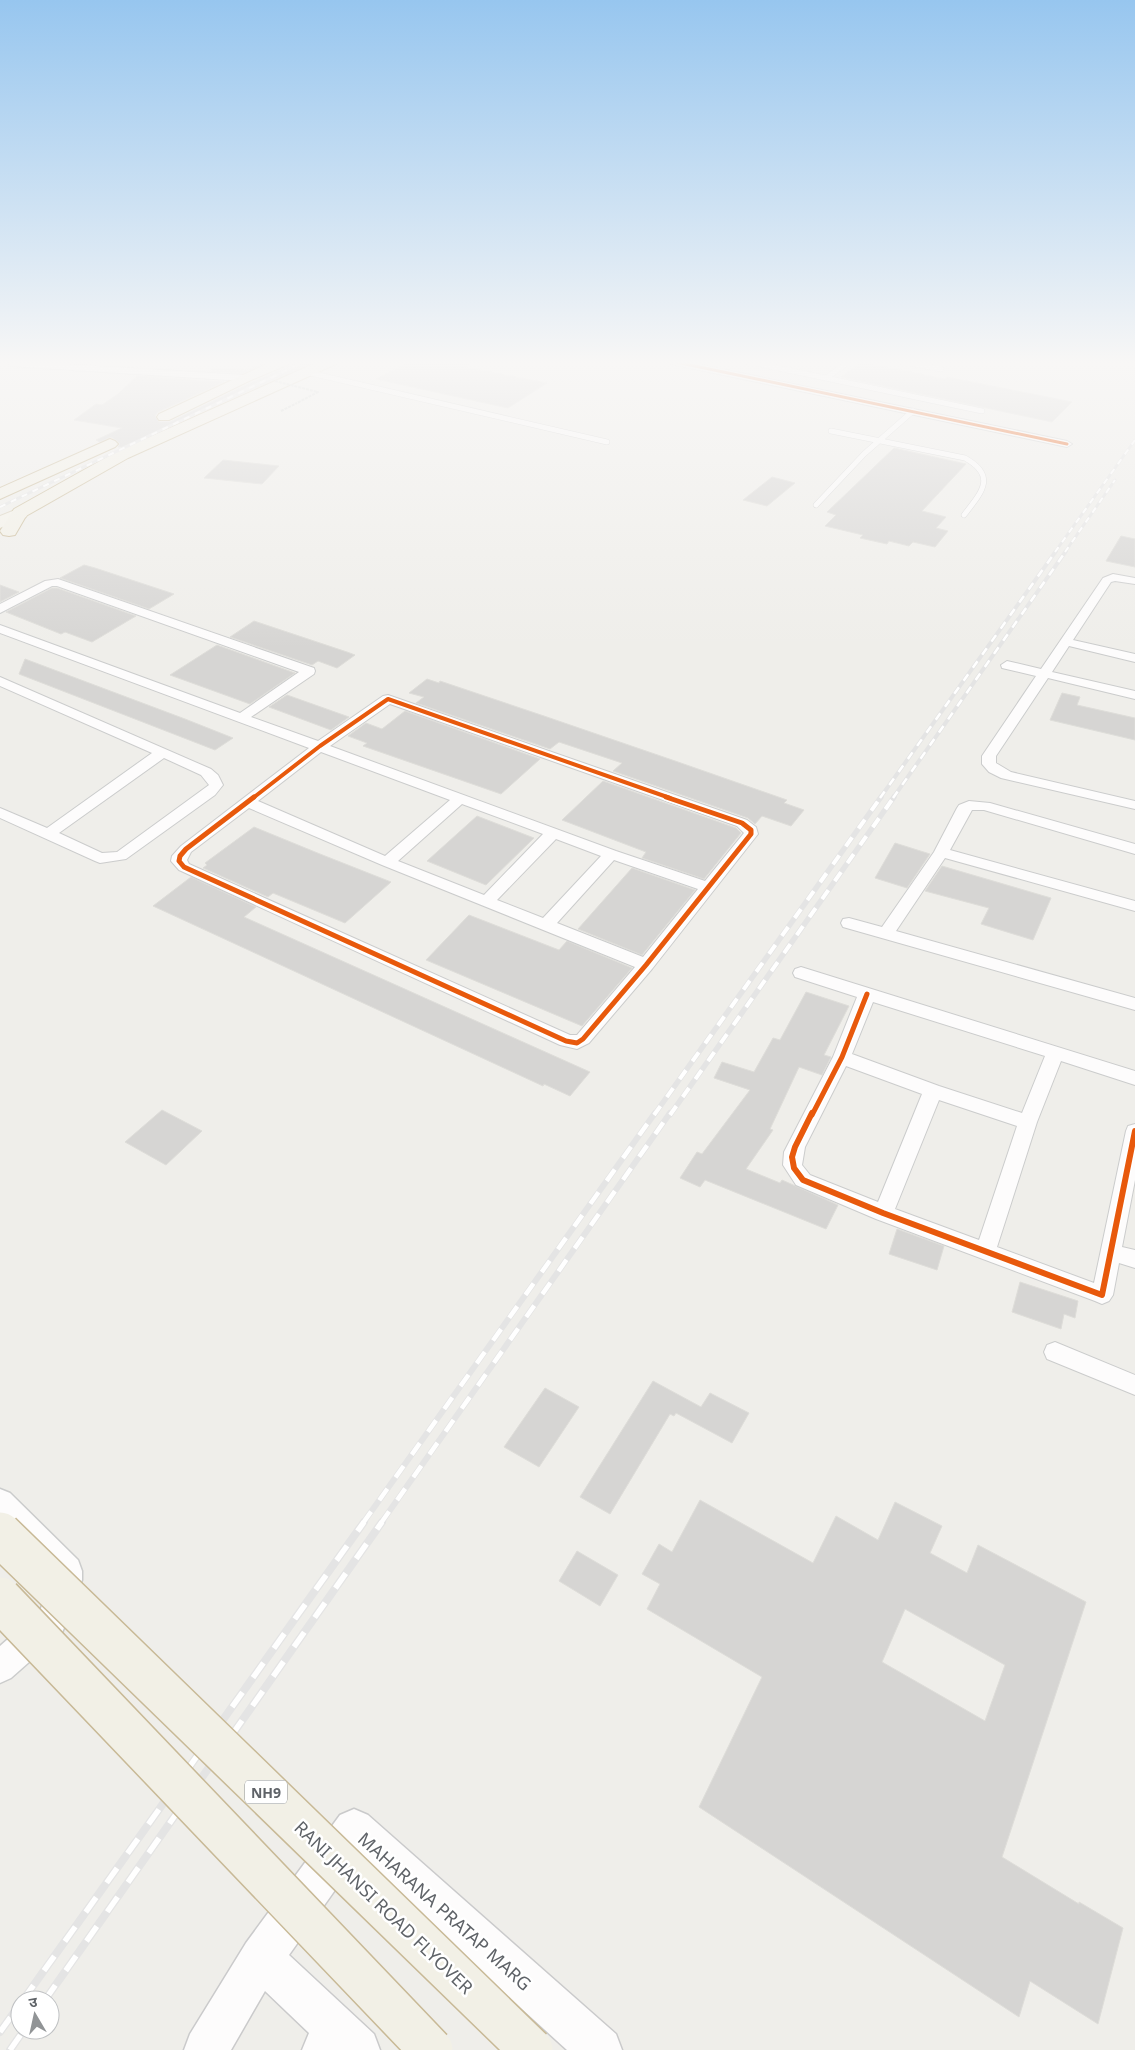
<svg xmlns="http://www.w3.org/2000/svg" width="1135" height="2050" viewBox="0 0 1135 2050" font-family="'Noto Sans','Noto Sans Devanagari',sans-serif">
<rect width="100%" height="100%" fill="#efeeea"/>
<path fill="#d6d5d3" stroke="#deddd9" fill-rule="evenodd" d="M267 361H269L243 373 210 371 213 368 248 370Z
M293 361H316L122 447H118L120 444 116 440 111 437 100 442 96 440 122 428 74 420 96 404 102 405 118 394 137 376 224 382 158 412 155 416 159 422H170L250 383 290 366Z
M403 361H476L465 367 547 383 508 408 376 379 403 365Z
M861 362 945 379 947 377 1072 402 1052 422 841 377Z
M894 448 966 464 922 511 946 517 936 528 948 531 935 547 913 542 909 546 889 541 887 544 860 538 863 535 825 526 836 515 827 512Z
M223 460 279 466 262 484 204 478Z
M772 477 795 483 767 506 743 500Z
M1121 536 1135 539V567L1106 561Z
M84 565 95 568 174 594 149 609 60 578Z
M0 585 19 592 0 602Z
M52 588H57L136 616 92 642 65 632 61 634 6 612Z
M254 621 347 652 355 655 337 668 318 661 312 665 230 637Z
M217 645 295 673 250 704 170 675Z
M25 659 185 719 233 738 215 750 19 674Z
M427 679 439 683 440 681 541 715 678 762 787 800 784 803 804 810 791 826 762 816 755 824 748 818 613 771 622 763 559 742 550 749 416 703 424 697 409 693Z
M1062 693 1080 697 1077 705 1135 718V740L1050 720Z
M287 695 349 717 331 730 269 707Z
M405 711 540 759 501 794 363 746 367 743 348 736 366 723 382 729Z
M603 781 736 828 741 833 704 879 642 858 646 852 562 820Z
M477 816 534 838 486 885 427 861Z
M254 827 320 854 391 882 345 923 273 893 268 897 203 868 207 865 205 863Z
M895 843 930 854 907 888 875 878Z
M942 866 1051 898 1033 940 981 924 989 908 925 891Z
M632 868 695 890 642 955 578 929Z
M191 877 256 907 244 917 590 1072 570 1096 544 1084 543 1086 153 906Z
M469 915 559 950 567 941 632 968 582 1026 426 960Z
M806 992 849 1006 824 1055 831 1057 822 1075 799 1067 770 1129 773 1130 746 1169 780 1183 782 1180 838 1205 826 1229 705 1180 700 1187 680 1178 697 1152 702 1154 750 1090 714 1078 722 1062 754 1072 773 1038 780 1040Z
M162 1110 202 1131 166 1165 125 1142Z
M897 1229 944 1246 937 1270 889 1254Z
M1020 1282 1078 1301 1075 1318 1064 1314 1061 1329 1012 1312Z
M653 1381 701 1407 710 1393 749 1413 732 1443 676 1413 674 1416 670 1414 610 1514 580 1497Z
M545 1388 579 1407 539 1467 504 1447Z
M700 1500 813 1563 836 1516 878 1540 895 1502 942 1526 930 1553 967 1573 978 1545 1086 1602 1002 1857 1079 1904V1902L1123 1928 1098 2024 1030 1981 1019 2017 699 1807 762 1677 647 1609 660 1584 642 1574 659 1544 672 1552ZM905 1609 1005 1665 985 1721 882 1662Z
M577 1551 618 1575 600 1606 559 1581Z"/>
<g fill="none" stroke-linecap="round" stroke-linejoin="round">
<g stroke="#cbcccc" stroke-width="6">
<path id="service" d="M745 361 982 411
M899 361 941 369
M306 372 607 442
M826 378 850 361
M831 431 965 458C997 476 982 492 964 515
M816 505 864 454 913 411"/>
</g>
<g stroke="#cbcccc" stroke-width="2">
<path id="minor" d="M13 361 244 375 248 378 244 381 10 366 9 364Z
M667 361H683L1067 441 1072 444 1067 447 671 364Z
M1113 574 1135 578V584L1115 581 1111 582 1073 640 1135 654V662L1069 646 1052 672 1135 691V699L1048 678 996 756V763L1011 772 1135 801V809L1001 778 989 772 982 764V756L1036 676 1002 668 1001 665 1007 661 1041 669 1103 578Z
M58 579 314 668 315 671 314 674 251 717 318 741 383 696 388 695 747 820 756 827 758 834 652 969 589 1043 577 1049 560 1045 179 870 171 861 172 856 181 846 309 748 0 633V625L240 713 299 672 57 586H52L0 613V604L45 581ZM390 704 737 826 744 833 705 881 616 851 330 746ZM321 752 450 800 385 856 258 801ZM462 804 543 834 484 895 398 861ZM249 808 382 865 635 967 577 1035H570L189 864 187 860 191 852ZM556 839 601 856 543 918 497 900ZM614 860 698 889 643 957 557 923Z
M0 677 211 769 218 775 223 785 215 795 126 859 100 863 95 861 0 818V808L47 828 152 753 0 686ZM164 758 201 775 209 785 117 852 102 853 59 833Z
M969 801 990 803 1135 844V854L984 810H972L950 850 1135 901V911L945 858 896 931 1135 998V1010L843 927 841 923 843 919 849 918 882 927 934 852 957 808 959 805Z
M801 967 1135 1071V1085L1061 1061 1037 1122 997 1247 1094 1283 1126 1131 1128 1126 1135 1124V1180L1122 1247 1135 1250V1268L1119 1263 1113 1295 1109 1301 1102 1304 1095 1301 876 1219 796 1185 783 1165 784 1152 833 1057 857 997 795 977 793 973 795 969ZM873 1002 1045 1056 1022 1113 939 1086 852 1054ZM846 1066 922 1094 878 1202 810 1175 802 1165 805 1147ZM939 1100 1017 1126 979 1240 895 1209Z
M1055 1342 1135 1375V1395L1047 1359 1044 1352 1047 1345Z"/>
</g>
<g stroke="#cbcccc" stroke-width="3">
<path id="tertiary" d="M0 1489 10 1493 78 1560 82 1571V1580L62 1633 11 1678 0 1683V1646L40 1611 52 1577 0 1523Z"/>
</g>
<g stroke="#cacacb" stroke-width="3">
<path id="secondary" d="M354 1809 368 1815 616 2034 622 2050H567L357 1859 289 1955 374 2034 380 2050H302L309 2033 265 1991 231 2050H184L190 2034 246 1943 340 1815Z"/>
</g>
<g stroke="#d7ceb8" stroke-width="2">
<path id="primary" d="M20 508 26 509 28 513 26 517 0 528V516Z"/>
</g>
<g stroke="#c8b996" stroke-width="2">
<path id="trunk" d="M273 361H291L289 364 249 381 169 420H159L157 417 159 414Z
M320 361H338L336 364 128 458 26 516 15 535 9 536 3 535 0 531 14 509 116 452Z
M110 439 115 441 118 444 115 447 0 499V488Z"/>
</g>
<path stroke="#cacfcc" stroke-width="2" stroke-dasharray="3 1" stroke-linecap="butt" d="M281 411 297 403"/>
<use href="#service" stroke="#fdfcfc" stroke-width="5"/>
<use href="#minor" fill="#fdfcfc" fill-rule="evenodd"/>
<use href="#tertiary" fill="#fdfcfc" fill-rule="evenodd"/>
<use href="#secondary" fill="#fdfcfc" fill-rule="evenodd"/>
<use href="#primary" fill="#f4f2e9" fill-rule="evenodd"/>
<use href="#trunk" fill="#f2f0e6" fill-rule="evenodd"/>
<g stroke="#e4e4e4" stroke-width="3">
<path id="rail-far4" d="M0 507 306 361
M1055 552 1135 440
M1065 552 1115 480"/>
</g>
<g stroke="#e4e4e4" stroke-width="4">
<path id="rail-far3" d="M880 798 1056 551
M893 798 1066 551"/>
</g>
<g stroke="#e4e4e4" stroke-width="5.5">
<path id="rail-far2" d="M654 1115 881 797
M670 1115 894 797"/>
</g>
<g stroke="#e4e4e4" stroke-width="6">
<path id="rail-far1" d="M363 1523 655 1113
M381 1523 670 1113"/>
</g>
<g stroke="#e4e4e4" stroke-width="8">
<path id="rail" d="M23 2000 364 1522
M45 2000 382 1522
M0 2032 20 2004
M10 2050 24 2030"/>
</g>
<use href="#rail-far4" stroke="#fff" stroke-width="2" stroke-dasharray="6" stroke-linecap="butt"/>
<use href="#rail-far3" stroke="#fff" stroke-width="2.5" stroke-dasharray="8" stroke-linecap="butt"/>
<use href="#rail-far2" stroke="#fff" stroke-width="4" stroke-dasharray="11" stroke-linecap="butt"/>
<use href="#rail-far1" stroke="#fff" stroke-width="4.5" stroke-dasharray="14" stroke-linecap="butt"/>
<use href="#rail" stroke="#fff" stroke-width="5.5" stroke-dasharray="18" stroke-linecap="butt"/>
<g stroke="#c8b996" stroke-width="46" stroke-linecap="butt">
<path id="trunk-bridge" d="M0 1534 531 2050
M0 1599 431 2050"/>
</g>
<path stroke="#cacfcc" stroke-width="2" stroke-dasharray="3 1" stroke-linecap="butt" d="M275 381 318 392 297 403"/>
<use href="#trunk-bridge" stroke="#f2f0e6" stroke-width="43"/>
<g stroke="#fff" stroke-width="5">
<path id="cycleway-far3" d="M671 361 1067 444"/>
</g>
<g stroke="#fff" stroke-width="6">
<path id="cycleway-far2" d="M253 798 320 746 388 699 670 798"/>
</g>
<g stroke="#fff" stroke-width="8">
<path id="cycleway-far1" d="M254 797 186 849 180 856 179 861 184 867 566 1041 577 1043 583 1039 646 965 751 834V830L742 823 666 797
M812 1115 842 1057 867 994"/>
</g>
<g stroke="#fff" stroke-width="9">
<path id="cycleway" d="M812 1113 795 1147 792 1157 794 1168 803 1180 883 1213 1102 1295 1135 1131"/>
</g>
<use href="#cycleway-far3" stroke="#e8590c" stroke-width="3"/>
<use href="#cycleway-far2" stroke="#e8590c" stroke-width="4"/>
<use href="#cycleway-far1" stroke="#e8590c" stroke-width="5"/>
<use href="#cycleway" stroke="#e8590c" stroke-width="6"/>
</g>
<linearGradient id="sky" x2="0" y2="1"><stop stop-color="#97c6ef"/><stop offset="0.56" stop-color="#f8f7f6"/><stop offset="1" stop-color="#f8f7f6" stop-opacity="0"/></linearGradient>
<rect width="1135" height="648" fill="url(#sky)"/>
<g text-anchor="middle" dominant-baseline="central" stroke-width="5" stroke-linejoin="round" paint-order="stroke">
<rect fill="#fff" stroke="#8f9295" stroke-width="1" x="245" y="1780.5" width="42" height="23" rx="4"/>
<g font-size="14" font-weight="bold" fill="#5f6368">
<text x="266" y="1792">NH9</text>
</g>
<g font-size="18" fill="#5f6368" stroke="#fff">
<text transform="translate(384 1907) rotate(44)">RANI JHANSI ROAD FLYOVER</text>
<text transform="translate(445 1911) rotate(42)">MAHARANA PRATAP MARG</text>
</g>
</g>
<g transform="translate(35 2015) rotate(351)"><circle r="24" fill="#ffffff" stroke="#bfc1c3"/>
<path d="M0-4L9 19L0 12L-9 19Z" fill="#919496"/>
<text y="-8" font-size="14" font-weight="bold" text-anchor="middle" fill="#5f6368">उ</text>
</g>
</svg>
